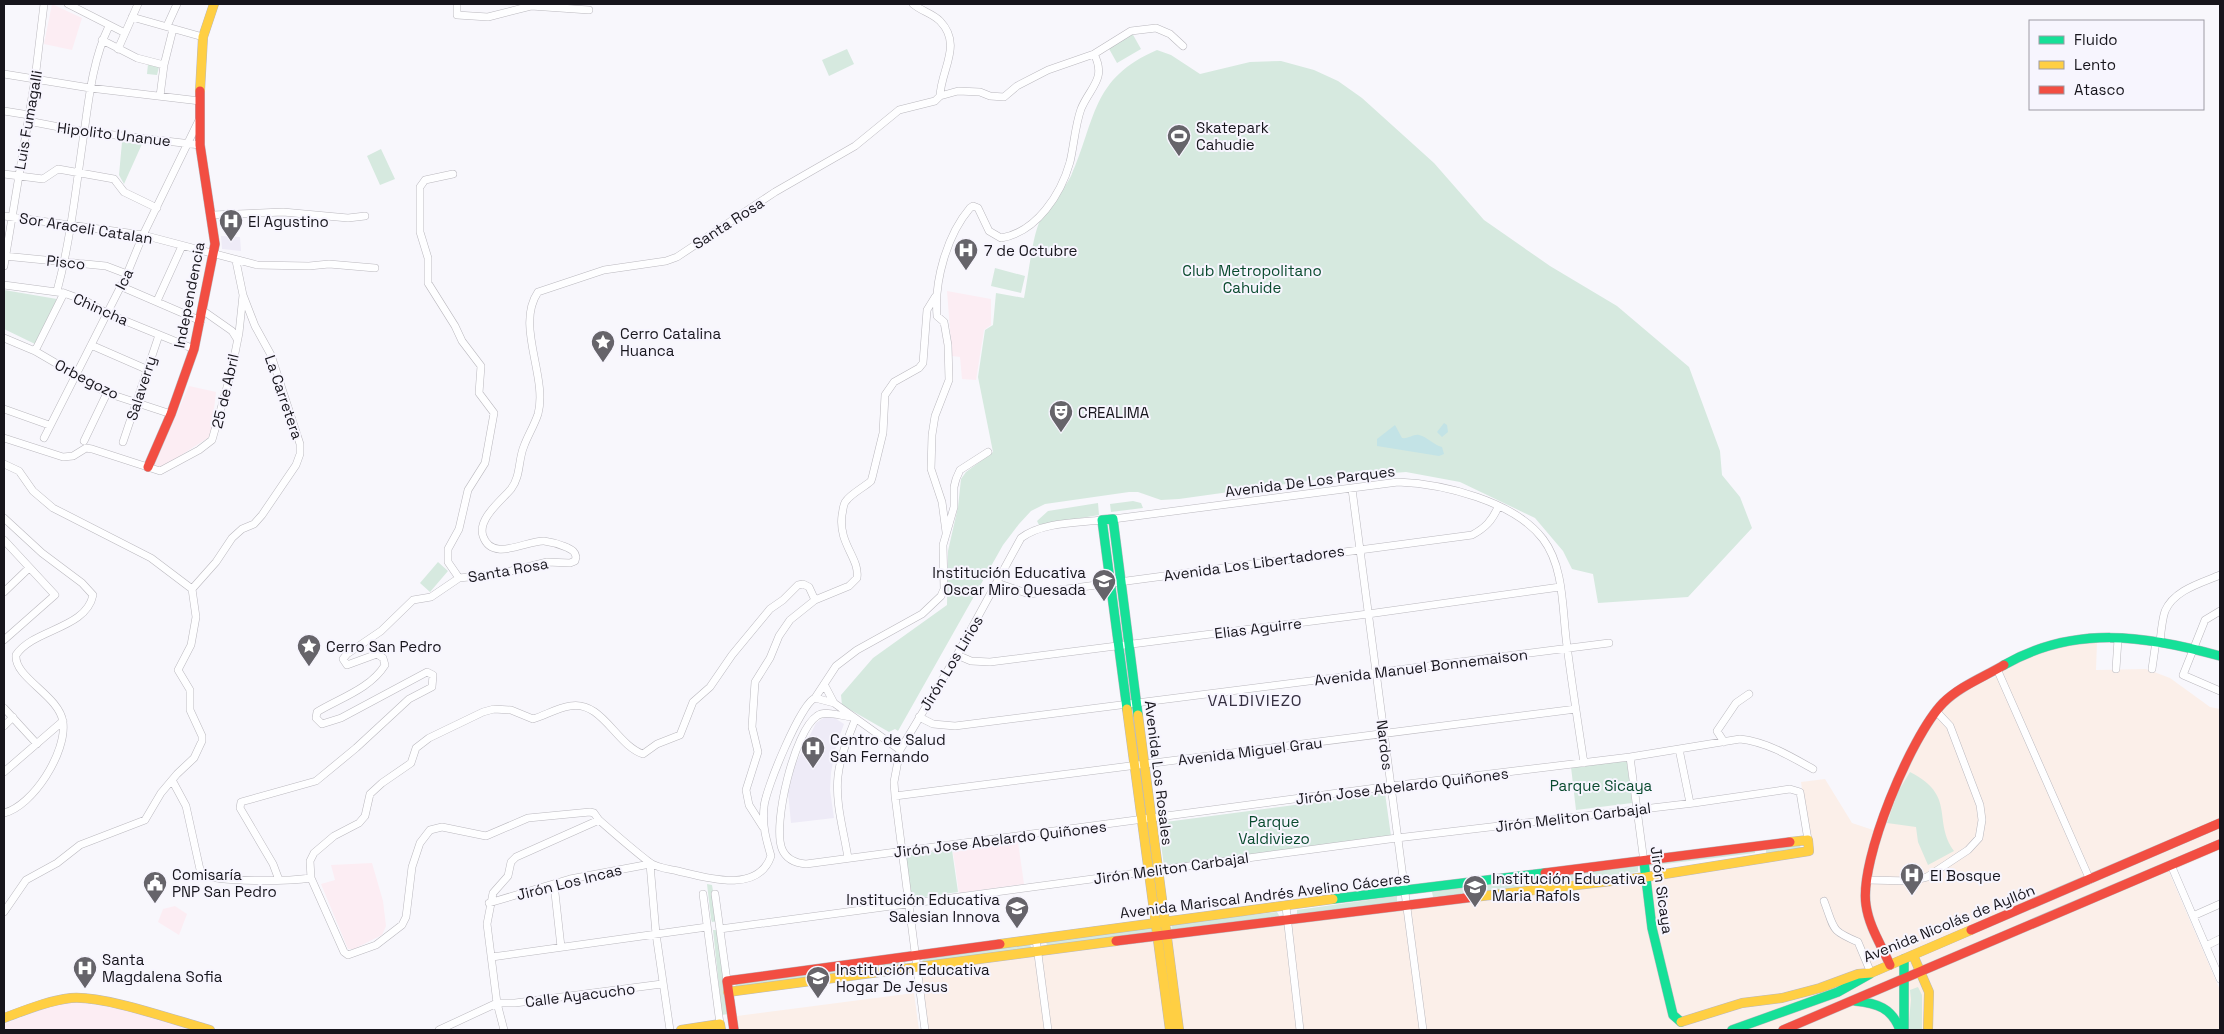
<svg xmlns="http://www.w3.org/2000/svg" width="2224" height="1034" viewBox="0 0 2224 1034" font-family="'Space Grotesk',sans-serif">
<rect width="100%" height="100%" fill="#f8f7fc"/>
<path fill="#eeebf7" d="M221 236 240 237 241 251 222 249Z
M826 716 833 717 844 724 836 746 831 773 830 790 834 818 791 823 788 792 795 765 816 723Z"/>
<path fill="#fbefe9" d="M2077 641 2097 642 2096 670 2146 669 2170 678 2210 707 2220 709V850L2169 872 2220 990V1030H923L914 972 1812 855 1801 782 1825 779 1852 823 1882 833 1895 792 1928 725 1953 698 1974 685 1995 677 2013 661 2045 648Z
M914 993 919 1030H739L737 1016Z"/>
<path fill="#fcedf3" d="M52 4 82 18 72 50 44 44Z
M947 291 991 299V325L984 330 976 380 962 379 960 357 952 356Z
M189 386 216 392 211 436 161 468 154 465Z
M1018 842 1024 884 959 893 953 852Z
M372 863 383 901 386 926 382 935 354 949H348L321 884 335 880 331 865Z
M175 906 187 914 179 935 158 922 163 909Z
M77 1002 134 1011 201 1030H4V1024L54 1005Z"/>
<path fill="#d6e9df" d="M1132 33 1141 49 1117 63 1108 47Z
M847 49 854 64 829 76 822 60Z
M1157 50 1171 55 1200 74 1250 62 1281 61 1314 70 1338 81 1362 98 1434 163 1484 220 1550 266 1617 306 1689 367 1720 451 1722 475 1740 497 1752 528 1688 597 1598 603 1593 574 1572 569 1563 551 1535 518 1460 482 1406 472 1329 478 1179 499 1161 500 1138 492H1129L1045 504 1031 511 1019 524 1003 545 898 731 895 729 889 732 842 705 841 695 873 658 947 605 948 551 958 507 961 479 966 472 993 452 978 377 985 330 993 325 996 293 1024 298C1028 279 1032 239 1039 223 1045 208 1062 194 1071 176 1096 120 1091 78 1157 50Z
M148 64 159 67 157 75 147 74Z
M122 142 142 144 124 184 119 175Z
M381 149 395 179 380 185 367 156Z
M995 268 1025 276 1021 293 991 286Z
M4 290 57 299 35 344 4 329Z
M1133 501 1141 503 1143 508 1111 512 1110 504Z
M1098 503 1099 515 1039 525 1037 521 1048 511Z
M438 562 448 571 430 592 420 583Z
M1627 761 1632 803 1576 810 1571 767Z
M1910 772C1957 796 1932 820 1954 851L1928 865 1918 842 1916 827 1887 823 1898 792Z
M1385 793 1391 836 1164 866 1158 823Z
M1800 845 1801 850 1766 855V850Z
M1755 849V853L1649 866 1648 863Z
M952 850 958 892 911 899 906 857 907 855Z
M1638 863V872L1433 897 1432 892Z
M707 884 712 885 718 921 712 922 711 919Z
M1397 896V903L1297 917V910Z
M1277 912 1280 917 1171 930 1172 924Z
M1152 927 1153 933 1047 947 1046 940Z
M713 930H718L728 1014 722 1015Z
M1030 944 1032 949 925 963 922 961 925 958Z
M905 961 906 965 736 989 735 981Z
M1918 987 1922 995V1030H1908L1911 1000 1910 990Z"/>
<path fill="#c3e3e6" d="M1444 423 1447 425 1448 432 1442 437 1437 432Z
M1395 425 1402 438C1409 439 1413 434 1419 435 1428 437 1433 445 1442 447L1444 454 1439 456 1377 446V439Z"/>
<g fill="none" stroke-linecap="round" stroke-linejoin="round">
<g stroke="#bab8be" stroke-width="8">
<path id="street" d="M68 4 125 33
M457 4V15L488 17 531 6 589 10
M913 4C921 11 932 13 940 21 963 45 941 69 940 96
M132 17 203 37
M167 26 177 4
M102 40 137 58 164 65
M118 49 138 4
M4 74 90 88 200 101
M160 96 164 65 173 29
M4 111 29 115
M28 121 80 131 200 145
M4 174 43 179 58 169 114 179 124 192 157 208
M453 174 425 180 420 187V232L428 258V283L455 326 462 341 481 366 479 393 494 413 485 463 468 490 459 529 448 549V562L459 578
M212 215 283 212 348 218 365 216
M4 216 143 235 257 265 309 266 329 264 375 268
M4 256 106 266 127 274
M4 266 35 79 44 4
M4 285 64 293 86 301 106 313 194 349
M120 286 201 321
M57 291C71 239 76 186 84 133 89 97 93 59 109 26
M157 301 182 246
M202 310 232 331 237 339
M4 338 35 351 107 393 171 414
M91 345 146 369
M35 351 64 293
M4 409 49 425
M4 438 63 457 73 456 86 448 92 449 160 471 199 450 212 440 231 373 239 333 243 295
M44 438 127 274 143 235 200 118
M84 441 107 393
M123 442 159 335
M4 464 19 471 33 491 53 508 151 558 192 589 196 617 191 645 178 670 190 690V710L202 736V741L194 758 177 774 161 793 145 820 80 845 57 863 26 880 4 912
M1352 489 1423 1030
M4 518 42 553 82 583 93 595C86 629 33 629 16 655 14 678 59 695 63 722 67 752 33 806 4 813
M1113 519 1398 482C1444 484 1514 501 1543 539 1565 568 1562 612 1567 646 1572 685 1578 724 1584 763
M946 532 942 502 931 469 932 435 935 416 949 380 948 345 944 322 937 316C934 281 947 235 970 208L973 206 978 208 989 231 1001 238C1037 232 1061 194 1070 162 1074 145 1075 126 1081 109 1090 87 1107 79 1094 54
M4 540 55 595 4 640
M997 583 1029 594 1472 535C1485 528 1492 521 1498 507
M192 589 216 562 232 538 242 529 254 524 262 515 296 465 300 454V444L271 355 255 326 243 295 236 261
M4 592 29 568
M2220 611 2205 620 2183 675 2220 691
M2160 642C2161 632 2162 620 2165 611 2174 590 2201 583 2220 575
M957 655 971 661 990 662 1368 614 1560 587
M1997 669 2090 880
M2116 669 2118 639
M2152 669 2156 641
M824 684 834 703
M815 698 834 703 900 750
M4 708 37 744
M851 717C841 716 825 710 817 716 795 730 772 824 782 849 786 859 795 863 806 864L1391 786 1630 757 1740 739C1767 742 1790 756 1813 769
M919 717 933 724 955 726 1609 643
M4 726 13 717
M1724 742 1717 731 1736 703 1749 694
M1679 749 1690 803
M1630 757 1644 862
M4 772 63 721
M172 780 186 806 201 874C218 883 290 881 311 878
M895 796 1576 709
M599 820 594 813 590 812 528 818 486 836 442 827 430 830 420 843 412 867 406 917 402 925 376 945 348 955 344 952 311 878 310 861 314 853 334 836 359 823 365 816 370 794 382 783 411 763 416 748 429 738 483 712 494 709 511 710 533 719C546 715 557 708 570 706 602 700 616 745 643 754L657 744 680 735 693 702 710 687 732 655 770 609 783 600 798 585 803 584 809 587 815 600
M763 827 749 805 746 790 758 752 752 727 755 682 770 658 779 636 790 620 815 600 849 586 857 578C860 558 838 544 842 515 843 511 843 504 846 501 852 493 863 488 871 481L872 478 883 433 885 395 894 382 919 368 923 363 927 310 935 297
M848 858C844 832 835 803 838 776 840 757 848 738 855 720
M2171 865 2220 979
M279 880 273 864 240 808 241 802 316 781 356 748 409 699 432 687 433 675 427 672 341 718 322 724 316 718 317 712C340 698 370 689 385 665L383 658 377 654 347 665 343 659 347 654 381 631 413 600 431 597 459 578 498 574 547 562 570 563 575 561 576 557C575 551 572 550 566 547 559 544 552 542 544 541 527 540 492 563 483 536 477 519 502 500 511 489 521 476 518 460 524 446 528 435 534 426 538 414 548 376 515 326 538 292L604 270 666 261 677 257 775 192 855 146 899 110 935 101 940 96 958 91 980 92 990 96 1004 97 1017 86 1048 70 1094 54 1131 31 1156 28 1170 34 1183 46
M1867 880 1911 881 1927 877 1968 850 1979 838 1982 820 1980 805 1950 726 1936 711
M554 884 561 947
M703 894 720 1024
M715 894 727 981
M1824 901C1835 930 1830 930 1858 942L1871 973
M489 903 570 879 650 864 656 934 670 1030
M1286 907 1300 1030
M2193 916 2220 904
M720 929 1397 838 1694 803 1790 789 1800 792 1808 840
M1036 939 1048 1030
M2206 946 2220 939
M492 957 707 927
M439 1030 497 1003 487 924 493 893 508 876 511 862 516 857 599 820C615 834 632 849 649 862 656 868 670 869 678 871 707 878 758 894 771 856 766 839 762 825 764 807 765 790 801 703 815 698L836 666 857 650 922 614 941 596 944 589 943 545 954 507V487L956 479 960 470 988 452
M504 1030 497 1003H515L662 984
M925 1030 895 796 894 782 900 750 957 655 1021 538C1042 522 1077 523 1102 520"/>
</g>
<g stroke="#bab8be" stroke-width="10">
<path id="fast" d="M2004 665C2074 625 2146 635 2220 656
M1127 709 1102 520 1113 519 1138 715
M1644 862 1652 928 1673 1015 1681 1022
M1333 899 1545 873
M1904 959V1030
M1855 1001C1877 1003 1892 1008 1900 1030
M1732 1030 1838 992 1870 974"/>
</g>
<g stroke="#bab8be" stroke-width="10">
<path id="slow" d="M200 91 203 37 214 4
M1127 709 1170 1030
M1138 715 1179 1030
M1474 897 1646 877 1809 851 1808 840 1790 842
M1000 944 1333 899
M1913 955 1929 992 1928 1030
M728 992 1116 941
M4 1018C26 1010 47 1001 71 998 104 995 176 1021 210 1030
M1681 1022 1742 1003 1782 998 1820 988 1858 974 1871 973 1971 930
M681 1030 720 1024 721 1030"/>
</g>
<g stroke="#bab8be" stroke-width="10">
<path id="jam" d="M148 467 171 414 194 349 215 244 200 145V91
M1545 873 1790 842
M1971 930 2220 823
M1116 941 1474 897
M1890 965C1882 946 1869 927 1866 905 1859 860 1911 736 1943 703 1960 686 1984 677 2004 665
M734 1030 727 981 1000 944
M1783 1030 2220 844"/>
</g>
<use href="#street" stroke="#fefeff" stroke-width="7"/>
<use href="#fast" stroke="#16e098" stroke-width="9"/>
<use href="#slow" stroke="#ffcf43" stroke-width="9"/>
<use href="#jam" stroke="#f24e42" stroke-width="9"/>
</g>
<defs>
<g id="stadium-pin" transform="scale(1.25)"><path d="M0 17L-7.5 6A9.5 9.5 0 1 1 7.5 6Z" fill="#66646a" stroke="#f7f5fe"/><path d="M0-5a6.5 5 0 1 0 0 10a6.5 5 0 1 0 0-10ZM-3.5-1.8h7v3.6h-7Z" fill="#fff"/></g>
<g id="hospital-pin" transform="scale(1.25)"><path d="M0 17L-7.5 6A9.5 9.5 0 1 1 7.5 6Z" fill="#66646a" stroke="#f7f5fe"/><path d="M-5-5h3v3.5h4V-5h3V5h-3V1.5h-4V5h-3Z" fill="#fff"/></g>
<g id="sight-pin" transform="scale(1.25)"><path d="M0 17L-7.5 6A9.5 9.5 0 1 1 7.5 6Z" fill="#66646a" stroke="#f7f5fe"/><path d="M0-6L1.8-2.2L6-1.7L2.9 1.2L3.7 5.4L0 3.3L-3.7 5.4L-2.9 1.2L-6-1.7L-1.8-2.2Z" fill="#fff"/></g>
<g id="theatre-pin" transform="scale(1.25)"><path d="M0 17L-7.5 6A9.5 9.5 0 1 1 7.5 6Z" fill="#66646a" stroke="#f7f5fe"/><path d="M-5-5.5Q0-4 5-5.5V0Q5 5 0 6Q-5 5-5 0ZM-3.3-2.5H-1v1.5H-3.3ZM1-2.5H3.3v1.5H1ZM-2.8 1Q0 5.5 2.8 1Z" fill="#fff"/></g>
<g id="school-pin" transform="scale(1.25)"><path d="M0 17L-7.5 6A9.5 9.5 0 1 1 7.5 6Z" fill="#66646a" stroke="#f7f5fe"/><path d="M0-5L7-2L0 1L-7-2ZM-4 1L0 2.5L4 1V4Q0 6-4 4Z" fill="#fff"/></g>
<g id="civic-pin" transform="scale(1.25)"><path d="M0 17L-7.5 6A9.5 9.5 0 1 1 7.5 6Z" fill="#66646a" stroke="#f7f5fe"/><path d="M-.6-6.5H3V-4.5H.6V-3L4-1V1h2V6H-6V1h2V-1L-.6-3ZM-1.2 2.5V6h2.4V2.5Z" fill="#fff"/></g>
</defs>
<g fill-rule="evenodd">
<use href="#stadium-pin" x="1179" y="136"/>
<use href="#hospital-pin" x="231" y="221"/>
<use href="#hospital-pin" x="966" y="250"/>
<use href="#sight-pin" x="603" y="342"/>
<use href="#theatre-pin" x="1061" y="412"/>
<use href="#school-pin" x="1104" y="581"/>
<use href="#sight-pin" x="309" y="646"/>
<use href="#hospital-pin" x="813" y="748"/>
<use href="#hospital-pin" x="1912" y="875"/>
<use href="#civic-pin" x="155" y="883"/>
<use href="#school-pin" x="1475" y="887"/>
<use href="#school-pin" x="1017" y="908"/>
<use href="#hospital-pin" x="85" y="968"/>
<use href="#school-pin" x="818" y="978"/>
</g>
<g text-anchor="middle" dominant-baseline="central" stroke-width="4" stroke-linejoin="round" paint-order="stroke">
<g font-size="15" fill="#17151c" stroke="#f7f5fe">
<text transform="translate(28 120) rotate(-80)">Luis Fumagalli</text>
<text transform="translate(114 134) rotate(7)">Hipolito Unanue</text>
<text transform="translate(728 223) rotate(-33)">Santa Rosa</text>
<text transform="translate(86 228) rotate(9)">Sor Araceli Catalan</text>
<text transform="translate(66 262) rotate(6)">Pisco</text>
<text transform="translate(124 279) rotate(-63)">Ica</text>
<text transform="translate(189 295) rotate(-79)">Independencia</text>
<text transform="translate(101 309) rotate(24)">Chincha</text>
<text transform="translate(87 379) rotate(27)">Orbegozo</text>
<text transform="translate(141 388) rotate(-72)">Salaverry</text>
<text transform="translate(225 391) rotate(-77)">25 de Abril</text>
<text transform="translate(284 397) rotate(71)">La Carretera</text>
<text transform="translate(1310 481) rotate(-7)">Avenida De Los Parques</text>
<text transform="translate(1254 563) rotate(-8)">Avenida Los Libertadores</text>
<text transform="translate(508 570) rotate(-10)">Santa Rosa</text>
<text transform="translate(1258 628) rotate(-7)">Elias Aguirre</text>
<text transform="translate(951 663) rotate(-59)">Jirón Los Lirios</text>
<text transform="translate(1421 667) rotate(-7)">Avenida Manuel Bonnemaison</text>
<text transform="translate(1385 745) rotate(83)">Nardos</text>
<text transform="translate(1250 751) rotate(-7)">Avenida Miguel Grau</text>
<text transform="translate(1159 773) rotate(83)">Avenida Los Rosales</text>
<text transform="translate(1402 786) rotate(-7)">Jirón Jose Abelardo Quiñones</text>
<text transform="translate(1573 817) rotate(-7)">Jirón Meliton Carbajal</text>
<text transform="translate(1000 839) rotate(-7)">Jirón Jose Abelardo Quiñones</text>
<text transform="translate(1171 868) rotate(-8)">Jirón Meliton Carbajal</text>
<text transform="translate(569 882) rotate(-14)">Jirón Los Incas</text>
<text transform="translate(1662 890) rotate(82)">Jirón Sicaya</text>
<text transform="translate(1265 895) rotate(-7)">Avenida Mariscal Andrés Avelino Cáceres</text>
<text transform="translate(1949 923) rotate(-22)">Avenida Nicolás de Ayllón</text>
<text transform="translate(580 995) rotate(-7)">Calle Ayacucho</text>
</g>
<g font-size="15" fill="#17151c" stroke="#f7f5fe" text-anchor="start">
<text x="1196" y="127">Skatepark<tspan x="1196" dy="17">Cahudie</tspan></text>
<text x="248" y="221">El Agustino</text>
<text x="984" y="250">7 de Octubre</text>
<text x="620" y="333">Cerro Catalina<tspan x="620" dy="17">Huanca</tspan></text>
<text x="1078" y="412">CREALIMA</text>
<text x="1086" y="572" text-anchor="end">Institución Educativa<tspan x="1086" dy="17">Oscar Miro Quesada</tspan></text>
<text x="326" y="646">Cerro San Pedro</text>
<text x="830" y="739">Centro de Salud<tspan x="830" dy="17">San Fernando</tspan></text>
<text x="172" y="874">Comisaría<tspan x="172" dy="17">PNP San Pedro</tspan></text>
<text x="1930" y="875">El Bosque</text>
<text x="1492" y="878">Institución Educativa<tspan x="1492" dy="17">Maria Rafols</tspan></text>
<text x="1000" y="899" text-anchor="end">Institución Educativa<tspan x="1000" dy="17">Salesian Innova</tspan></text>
<text x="102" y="959">Santa<tspan x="102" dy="17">Magdalena Sofia</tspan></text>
<text x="836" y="969">Institución Educativa<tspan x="836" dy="17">Hogar De Jesus</tspan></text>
</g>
<g font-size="15" fill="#094a2e" stroke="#f7f5fe">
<text x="1252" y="270">Club Metropolitano<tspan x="1252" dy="17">Cahuide</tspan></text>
<text x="1601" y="785">Parque Sicaya</text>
<text x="1274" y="821">Parque<tspan x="1274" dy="17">Valdiviezo</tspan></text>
</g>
<g font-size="16" letter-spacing="1" fill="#363041" stroke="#f7f5fe">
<text x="1255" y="700">VALDIVIEZO</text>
</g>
</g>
<rect width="2224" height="1034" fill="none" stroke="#17151c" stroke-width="10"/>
<rect x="2029" y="20" width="175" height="90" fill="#f7f5fe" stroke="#9d9ba4"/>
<rect x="2039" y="36" width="25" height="8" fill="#16e098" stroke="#9d9ba4"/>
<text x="2074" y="45" font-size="15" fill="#17151c">Fluido</text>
<rect x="2039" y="61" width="25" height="8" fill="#ffcf43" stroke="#9d9ba4"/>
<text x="2074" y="70" font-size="15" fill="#17151c">Lento</text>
<rect x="2039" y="86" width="25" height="8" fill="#f24e42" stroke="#9d9ba4"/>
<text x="2074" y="95" font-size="15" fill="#17151c">Atasco</text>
</svg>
